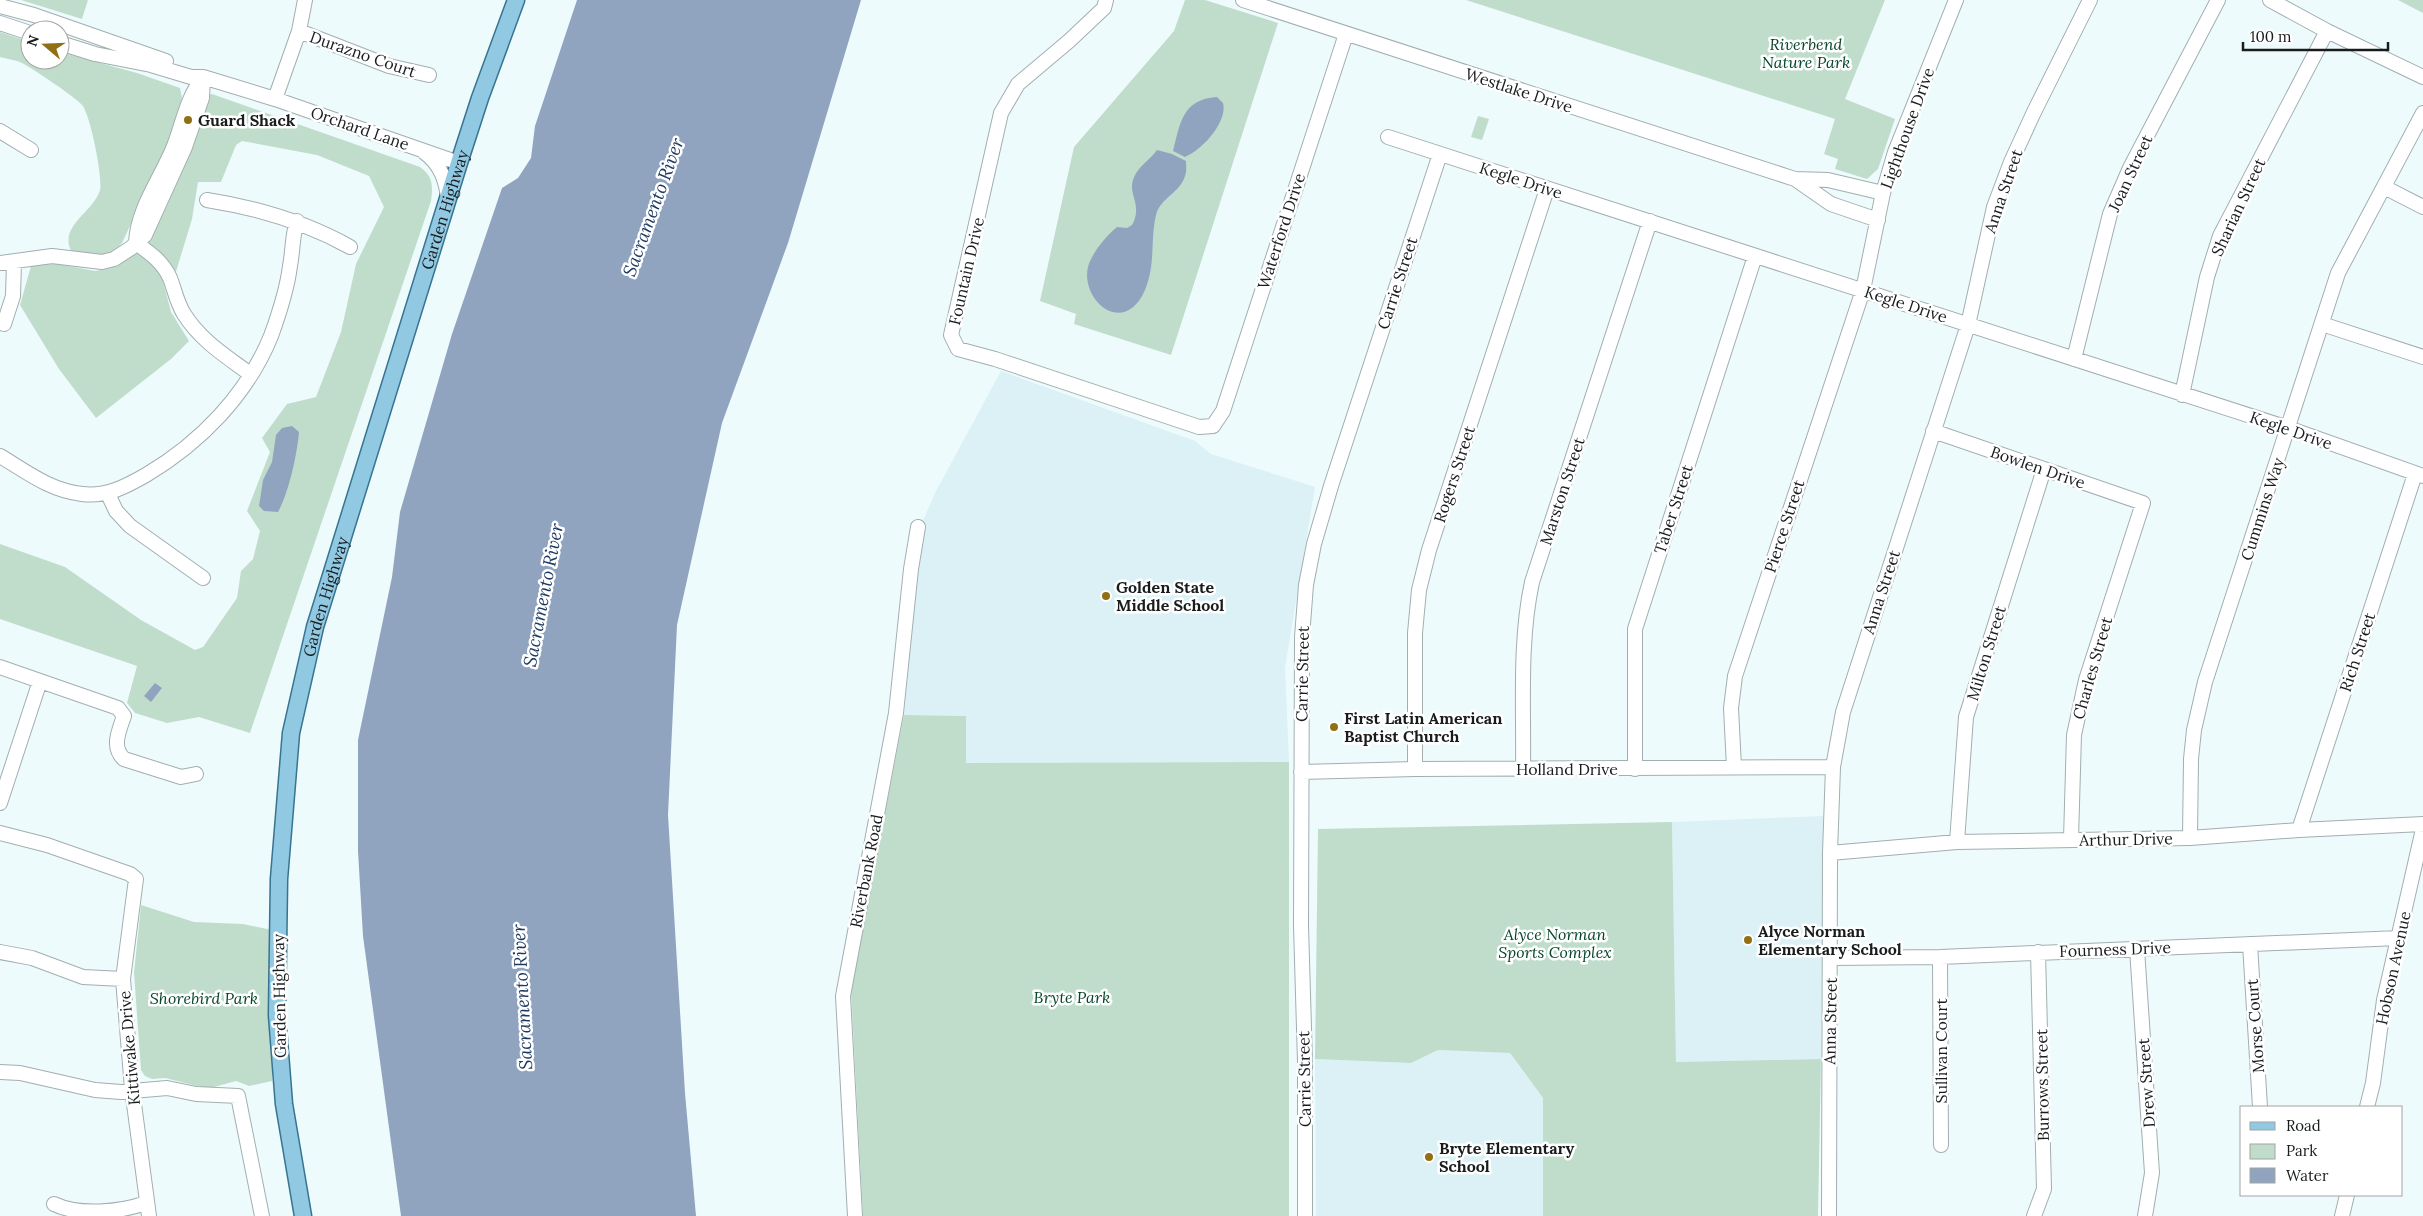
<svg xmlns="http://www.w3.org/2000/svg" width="2423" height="1216" viewBox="0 0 2423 1216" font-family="Lora,serif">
<rect width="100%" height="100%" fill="#eefbfd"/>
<path fill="#dbf1f5" d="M1001 371 1195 441 1211 454 1315 487 1285 668 1289 762 965 763 966 716 904 715 922 523 935 493Z
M1823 816 1821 1059 1676 1062 1672 822Z
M1438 1050 1510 1053 1543 1098V1216H1316L1315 1059 1411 1063Z"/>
<path fill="#c0ddcb" d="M21 0H88L82 19Z
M1185 0H1205L1278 23 1171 355 1074 324 1076 314 1040 301 1074 147 1174 31Z
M1466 0H1885L1845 99 1895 119 1878 169 1867 179 1835 169 1838 159 1824 154 1835 119Z
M2398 0H2423V13Z
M0 32 30 42V60H60V52L137 73 180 88 182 98 168 144 122 243C107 260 90 256 71 251 59 225 93 213 100 190 103 178 90 113 82 105 74 96 33 69 22 63 16 60 7 59 0 57Z
M212 94 420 167C433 176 433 186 431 201L250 733 199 717 167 723 135 713 127 703 137 666 0 619V544L65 567 141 620 195 650 203 647 237 598 241 571 253 559 260 531 247 511 270 452 262 438 287 404 316 397 341 332 356 264 384 207 369 176 317 155 242 141 236 145 221 182H198L192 219 175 275 163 281 171 312 189 341 171 359 96 418 59 369 20 305 31 266 54 263 95 271 111 268 130 258 148 239 208 95Z
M1478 116 1489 119 1482 140 1471 137Z
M904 715 966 716V763L1289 762V1216H863L851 990Z
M1672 822 1676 1062 1821 1059 1818 1216H1543V1098L1510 1053 1438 1050 1411 1063 1315 1059 1318 829Z
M141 905 194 922 243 924 272 930V1081L249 1086 236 1081 214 1087H201L165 1078 152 1079 145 1076 141 1070 134 973Z"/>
<path fill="#90a4c0" d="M577 0H861L788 243 722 423 677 625 668 815 685 1093 696 1216H401L363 936 358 851V740L392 577 400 512 452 334 502 188 518 178 531 158 535 126Z
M1217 97 1223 103C1228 122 1202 150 1185 157L1173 151C1180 124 1182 99 1217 97Z
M1157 150 1172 154 1186 161C1186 167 1187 171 1185 176 1180 193 1160 198 1156 215 1150 241 1156 263 1145 290 1124 338 1080 300 1088 267 1091 254 1107 235 1117 227L1127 228 1132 225C1143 205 1128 195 1133 180 1136 168 1150 160 1157 150Z
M292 426 299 432C297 455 289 492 278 512L264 511 259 506 263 480 272 462 276 435 282 428Z
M155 683 162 688 151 702 144 696Z"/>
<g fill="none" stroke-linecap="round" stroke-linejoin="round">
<g stroke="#a2aeb0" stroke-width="16">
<path id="minor" d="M1106 0 1104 8 1069 41 1018 84 1001 113 951 335 958 349 995 359 1199 427 1213 426 1223 411 1346 34
M1243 0 1795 179 1828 180 1883 193
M2270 0 2327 31 2423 77
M0 6 34 15 166 61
M0 23 30 33
M299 31 389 66 429 75
M60 43 95 54 151 65 191 77H203L275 99 459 163
M275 99 299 31 305 0
M0 131 31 150
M1388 137 2288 428 2423 476
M424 152C440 164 446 179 448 198
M1795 179 1831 204 1878 220
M2384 187 2423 207
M207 200C258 208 305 222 350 247
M136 243C137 209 162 177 174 146 183 123 187 97 203 78
M136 243C150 253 163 262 170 278 175 291 177 303 184 314 201 341 226 356 250 374
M0 263 52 256 102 262 114 259 131 248 145 235 185 147 202 98 203 77
M4 324 13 296 14 263
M2322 324 2423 357
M2074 359 2110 214 2130 168 2218 0
M2182 395 2207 277 2220 236 2327 31
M1933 431 2143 503 2086 680 2074 735 2071 839
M0 456C27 472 49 490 82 494 106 497 125 487 146 475 200 443 247 395 271 336 279 314 287 290 290 266 293 251 292 236 297 221
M108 494 116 511 130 526 203 578
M0 667 118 708 124 716C119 731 111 747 124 759L181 777 196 774
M1734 767 1731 708 1735 676 1863 290 1883 193 1895 152 1956 0
M1415 769V633L1419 590 1429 550 1547 189
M1523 769C1524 707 1519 643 1532 582L1650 221
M1635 769V629L1755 256
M1301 772 1415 769 1833 767
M0 803 40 681
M2299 830 2415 474
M0 833 47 845 130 874 136 879 123 979 132 1089 149 1216
M2190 838 2191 759 2194 730 2205 682 2338 273 2423 113
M1957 842 1966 717 2044 469
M1830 853 1957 842 2190 838 2299 830 2423 824
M2250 944 2260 1107
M2137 949 2152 1173 2145 1216
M0 952 32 958 83 977 123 979
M1940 957 1941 1145
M1831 958 1940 957 2399 938
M0 1072 20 1073 95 1090 121 1092 167 1088 196 1094 238 1096 262 1216
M2367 1107 2373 1083 2384 1000 2423 829
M54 1204C79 1216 120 1212 146 1203
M855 1216 843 996 896 713 911 569 918 527
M1305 1216V1062L1301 926 1302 637 1306 585 1314 544 1331 486 1440 154
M1829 1216 1830 853 1833 767 1843 712 1968 325 1994 207 2011 162 2034 112 2090 0
M2034 1216 2044 1189 2038 952
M2342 1216 2347 1195"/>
</g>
<g stroke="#377491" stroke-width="19">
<g id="major">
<path id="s1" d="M303 1216 284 1104 277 1015 279 879 291 733 315 627 459 163 480 98 516 0"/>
</g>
</g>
<use href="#minor" stroke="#fff" stroke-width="14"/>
<use href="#major" stroke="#91c8e2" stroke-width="16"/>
</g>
<g fill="#916f15" stroke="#fff" stroke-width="2">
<circle cx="188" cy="120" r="5"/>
<circle cx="1106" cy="596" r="5"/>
<circle cx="1334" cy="727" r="5"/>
<circle cx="1748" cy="940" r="5"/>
<circle cx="1429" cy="1157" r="5"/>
</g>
<g text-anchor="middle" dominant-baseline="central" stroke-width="5" stroke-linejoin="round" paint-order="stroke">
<g font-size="16" font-style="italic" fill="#05452a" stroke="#fff">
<text x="1806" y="44">Riverbend<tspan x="1806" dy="18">Nature Park</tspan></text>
<text x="1555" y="934">Alyce Norman<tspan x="1555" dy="18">Sports Complex</tspan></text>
<text x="1072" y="997">Bryte Park</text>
<text x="204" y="998">Shorebird Park</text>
</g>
<g font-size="16" fill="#181c1d" stroke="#fff">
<text transform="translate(363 54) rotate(19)">Durazno Court</text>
<text transform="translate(1519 90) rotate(18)">Westlake Drive</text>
<text transform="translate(360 128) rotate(19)">Orchard Lane</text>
<text transform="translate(1907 128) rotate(-70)">Lighthouse Drive</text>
<text transform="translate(2130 173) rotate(-65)">Joan Street</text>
<text transform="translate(1521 180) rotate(18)">Kegle Drive</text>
<text transform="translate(2003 191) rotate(-71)">Anna Street</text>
<text transform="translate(2238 207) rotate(-65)">Sharian Street</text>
<text stroke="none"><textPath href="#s1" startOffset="1031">Garden Highway</textPath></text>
<text transform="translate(1281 231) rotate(-72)">Waterford Drive</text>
<text transform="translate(966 271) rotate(-77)">Fountain Drive</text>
<text transform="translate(1397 283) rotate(-72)">Carrie Street</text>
<text transform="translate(1906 304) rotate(18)">Kegle Drive</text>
<text transform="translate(2291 430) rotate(19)">Kegle Drive</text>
<text transform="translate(2038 467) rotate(19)">Bowlen Drive</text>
<text transform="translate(1454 474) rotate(-72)">Rogers Street</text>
<text transform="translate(1562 491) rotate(-72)">Marston Street</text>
<text transform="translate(1673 509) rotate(-72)">Taber Street</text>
<text transform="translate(2262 509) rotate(-72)">Cummins Way</text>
<text transform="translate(1784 526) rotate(-72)">Pierce Street</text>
<text transform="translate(1881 592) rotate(-72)">Anna Street</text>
<text stroke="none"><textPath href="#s1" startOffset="626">Garden Highway</textPath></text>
<text transform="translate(2357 652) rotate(-72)">Rich Street</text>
<text transform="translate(1986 653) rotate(-73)">Milton Street</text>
<text transform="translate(2092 668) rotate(-74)">Charles Street</text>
<text transform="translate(1302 674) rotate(-89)">Carrie Street</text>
<text x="1567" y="769">Holland Drive</text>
<text transform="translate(2126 839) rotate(-1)">Arthur Drive</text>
<text transform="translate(866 871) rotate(-79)">Riverbank Road</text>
<text transform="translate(2115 949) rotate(-2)">Fourness Drive</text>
<text transform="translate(2393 968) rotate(-78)">Hobson Avenue</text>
<text transform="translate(279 996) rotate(-91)">Garden Highway</text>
<text transform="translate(1830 1021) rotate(-89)">Anna Street</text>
<text transform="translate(2255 1026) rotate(-94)">Morse Court</text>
<text transform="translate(129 1048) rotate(-95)">Kittiwake Drive</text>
<text transform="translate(1941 1051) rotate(-90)">Sullivan Court</text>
<text transform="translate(1304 1079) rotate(-91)">Carrie Street</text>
<text transform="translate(2146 1083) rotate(-94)">Drew Street</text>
<text transform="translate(2042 1085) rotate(-91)">Burrows Street</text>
</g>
<g font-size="16" font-weight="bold" fill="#181c1d" stroke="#fff" text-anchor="start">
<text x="198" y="120">Guard Shack</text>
<text x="1116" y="587">Golden State<tspan x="1116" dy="18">Middle School</tspan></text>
<text x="1344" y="718">First Latin American<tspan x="1344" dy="18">Baptist Church</tspan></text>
<text x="1758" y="931">Alyce Norman<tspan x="1758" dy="18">Elementary School</tspan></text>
<text x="1439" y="1148">Bryte Elementary<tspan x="1439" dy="18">School</tspan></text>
</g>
<g font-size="18" font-style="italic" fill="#1d3a62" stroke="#fff">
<text transform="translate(653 207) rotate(-70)">Sacramento River</text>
<text transform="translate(543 595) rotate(-79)">Sacramento River</text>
<text transform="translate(522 997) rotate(-93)">Sacramento River</text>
</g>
</g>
<rect x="2240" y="1106" width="162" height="90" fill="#ffffff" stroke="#a3a4a5"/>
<rect x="2250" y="1122" width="25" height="8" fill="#91c8e2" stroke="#a3a4a5"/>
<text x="2286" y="1131" font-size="15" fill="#181c1d">Road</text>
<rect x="2250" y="1144" width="25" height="15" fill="#c0ddcb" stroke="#a3a4a5"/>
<text x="2286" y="1156" font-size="15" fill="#181c1d">Park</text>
<rect x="2250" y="1168" width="25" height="15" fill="#90a4c0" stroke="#a3a4a5"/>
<text x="2286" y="1181" font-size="15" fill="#181c1d">Water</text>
<g transform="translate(45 45) rotate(289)"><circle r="24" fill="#ffffff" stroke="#a3a4a5"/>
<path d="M0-4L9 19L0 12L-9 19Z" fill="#916f15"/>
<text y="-8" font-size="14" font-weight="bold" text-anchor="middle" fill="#181c1d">N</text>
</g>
<path d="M2243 42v8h145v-8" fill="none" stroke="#181c1d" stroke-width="2.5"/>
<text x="2250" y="42" font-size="15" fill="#181c1d" stroke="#ffffff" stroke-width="4" paint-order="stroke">100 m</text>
</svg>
